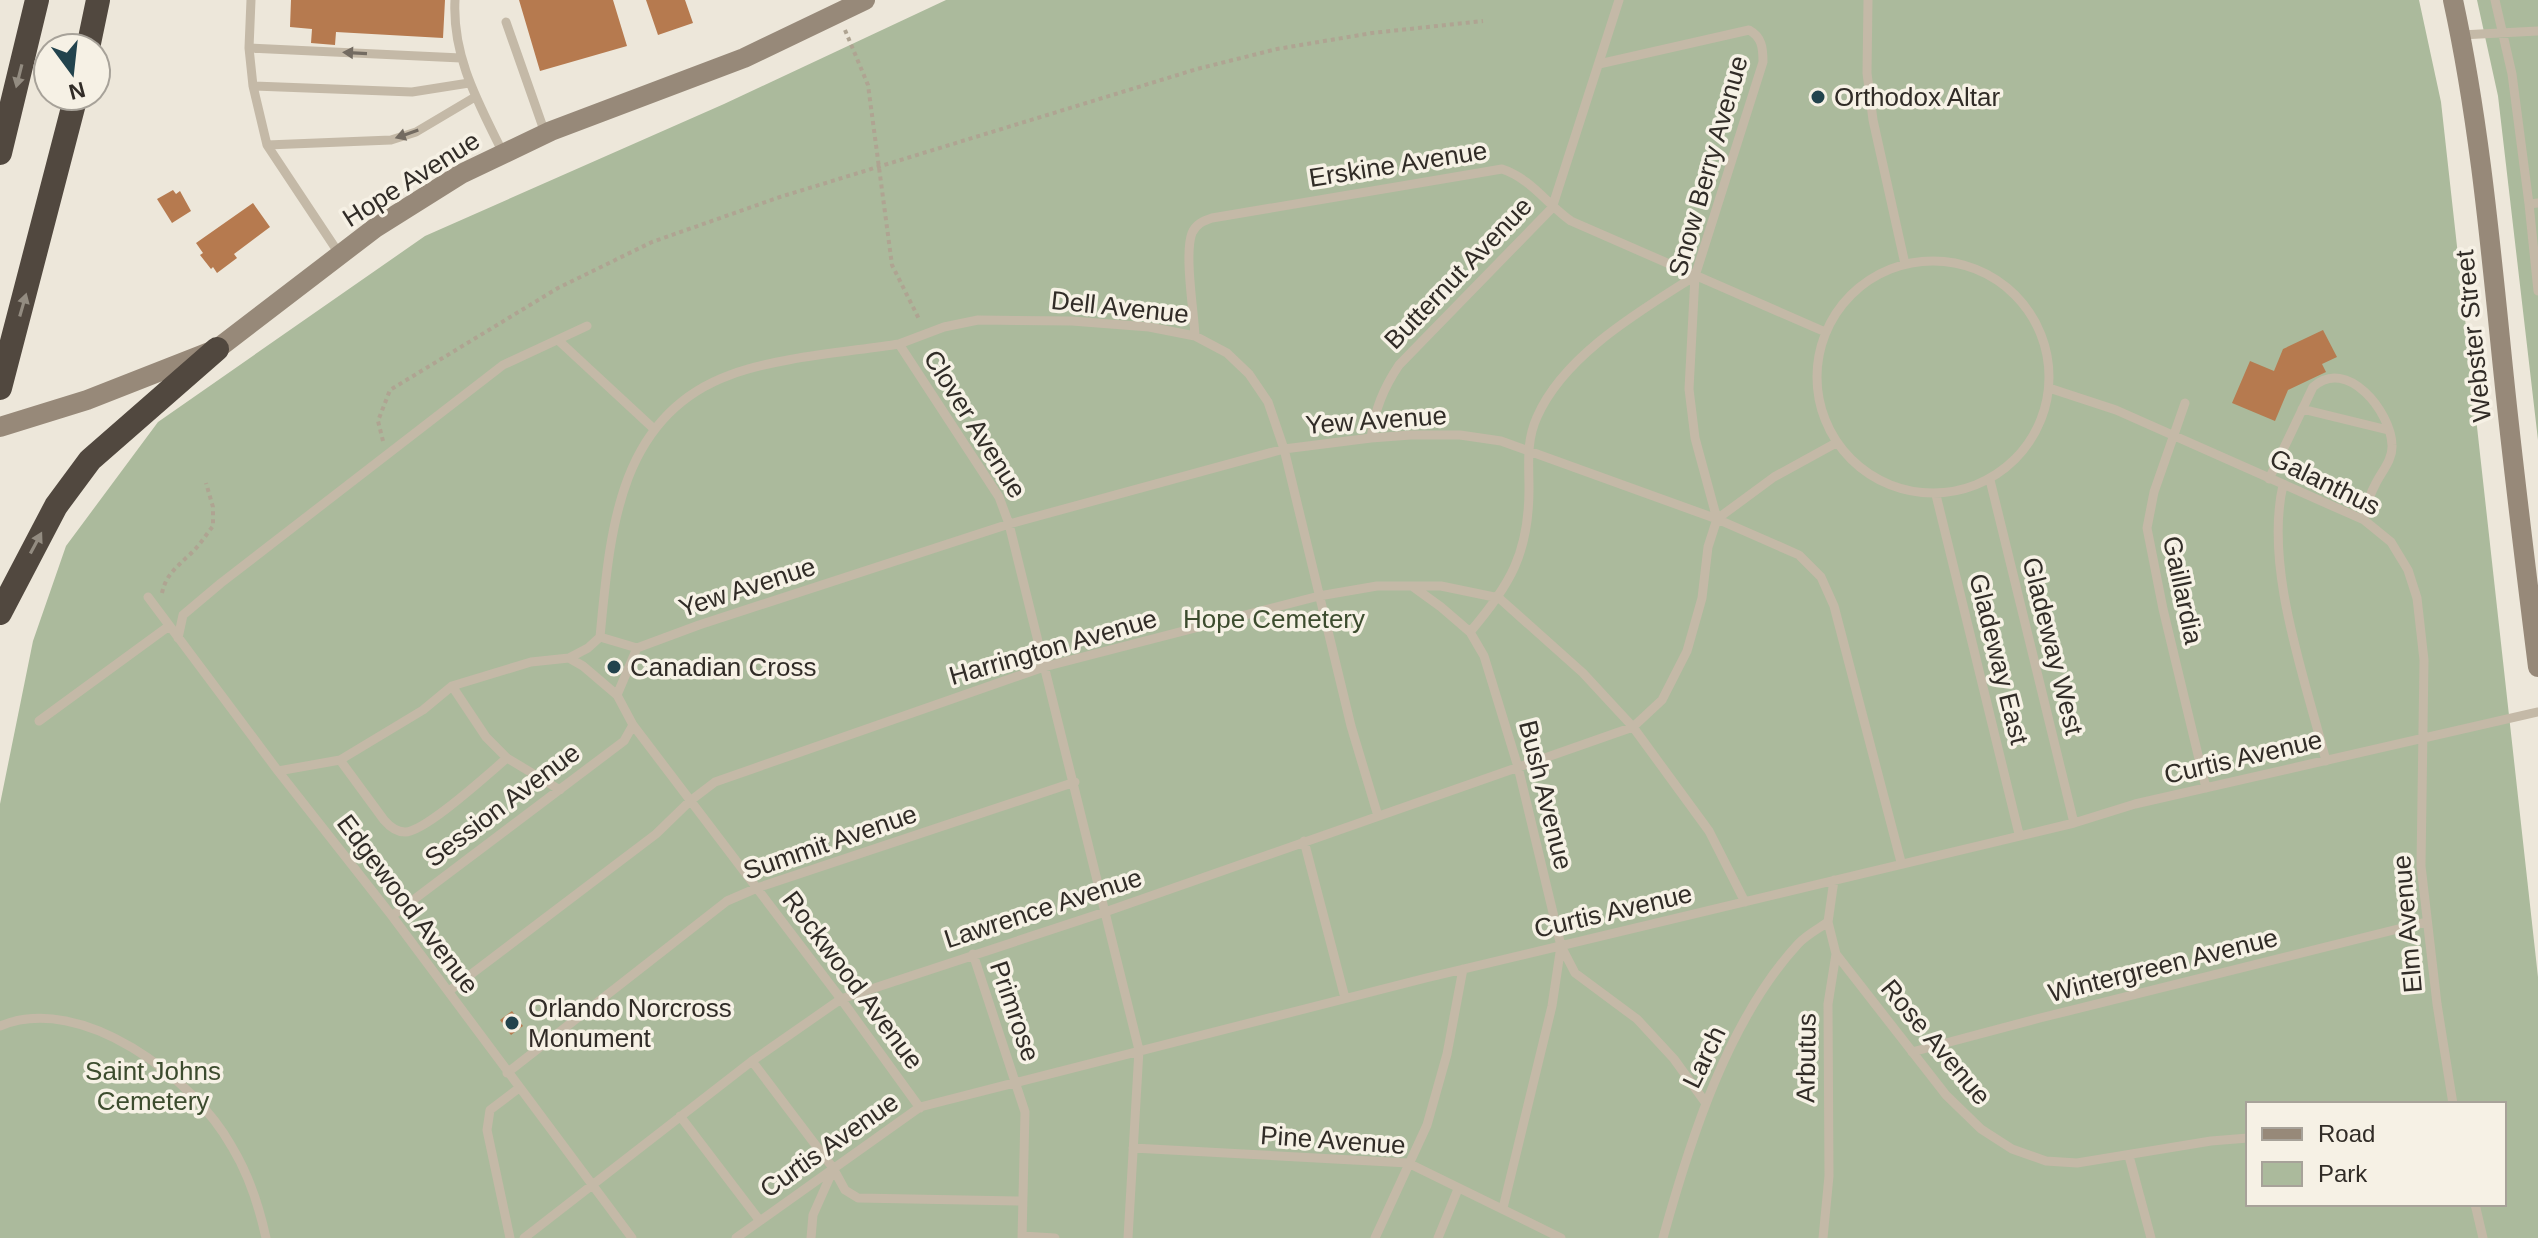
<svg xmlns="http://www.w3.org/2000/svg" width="2538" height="1238" viewBox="0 0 2538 1238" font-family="Arial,sans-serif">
<rect width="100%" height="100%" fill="#ede7da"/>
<path fill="#abba9c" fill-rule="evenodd" d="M946 0H2419L2441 102 2538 977V1238H0V804L33 641 66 546 158 422 425 236 724 104ZM2248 1104H2504V1204H2248Z
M2477 0H2538V440L2498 96Z"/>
<path fill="#b67a4f" d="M291 0H445L443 38 336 32 335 45 311 43 312 29 290 27Z
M519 0H613L627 46 540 71Z
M646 0H685L693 23 658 35Z
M173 190 176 194 180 191 191 211 172 223 157 199Z
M253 203 270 227 234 254 237 258 217 273 213 267 211 269 200 255 203 253 196 243Z
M2323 330 2337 357 2322 364 2326 372 2288 390 2275 421 2232 403 2250 361 2274 371 2283 349Z
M512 1011 523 1026 511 1035 500 1020Z"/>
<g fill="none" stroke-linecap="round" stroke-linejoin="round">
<path stroke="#afa492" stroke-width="4" stroke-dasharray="4 4" stroke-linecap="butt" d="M845 30 868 85 892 265 920 321
M383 441 378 421 390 390 558 288 652 242 780 197 1197 69 1277 49 1372 33 1483 21
M162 593C166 575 176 568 188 556 198 548 205 536 213 526V507L206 483"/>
<path stroke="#c4b9a7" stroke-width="9" d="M251 0 249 48 253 86 267 145
M455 0C452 57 479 104 503 153
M1868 0 1867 73 1873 120 1905 264
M2495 0 2512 74 2529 204 2538 203
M506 22 545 133
M2461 35 2538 31
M249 48 461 58
M1599 64 1749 30C1762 37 1763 48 1763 62L1695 276 1689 389 1695 438 1717 519
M253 86 412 92 469 83
M2529 204 2538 291
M340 255 267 145 391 140 416 132 475 97
M1817 377a116 116 0 1 1 232 0a116 116 0 1 1-232 0Z
M1195 336C1194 312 1184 254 1192 233 1196 224 1203 221 1212 218L1502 169C1530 178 1547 204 1571 221L1823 331
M558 340 654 429
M899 344 944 327 978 320 1072 321 1149 327 1195 336 1227 353 1249 374 1268 402 1284 449 1351 726 1378 816
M2049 388 2116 410 2364 520 2391 542 2408 570 2417 598 2424 660 2421 866 2437 1004 2453 1104
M2185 403 2154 492 2147 528 2163 609 2206 788
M2302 409 2388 430
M1371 438C1375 409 1383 389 1399 365L1552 208 1619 0
M2269 479 2313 387C2347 356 2391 412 2392 445 2393 460 2381 472 2375 485 2369 496 2366 508 2364 520
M1990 480 2074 823
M2283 485C2264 568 2305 678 2326 761
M1936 495 2019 834
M1412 586 1441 607 1470 632 1484 656 1518 767 1561 946 1552 1006 1503 1208
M148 597 278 771 392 916 632 1238
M1470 632C1510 585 1529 553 1529 489 1529 464 1526 441 1537 417 1564 355 1640 311 1695 276
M600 637C610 534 617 416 730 375 778 357 848 352 899 344L999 497 1009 524 1139 1050 1128 1238
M178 638 183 615 221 583 503 365 587 326
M569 658 583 666 617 695 633 725 841 999 920 1108
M452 686 486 737 507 758 560 790
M617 695 637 648 699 625 1009 524 1284 449 1371 438 1411 435H1460L1501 441 1717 519 1799 555 1821 577 1834 606 1901 862
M39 721 169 626
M340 760 384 820C390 827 396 832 405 832 425 832 488 774 507 758
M278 771 340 760 423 710 452 686 531 662 569 658 588 648 600 637 637 648
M1304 841 1345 998
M392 916 624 741 633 725
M1561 946 1575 973 1637 1019 1674 1059 1705 1102
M973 954 1025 1112 1022 1238
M1836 954 1946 1095 1981 1129 2012 1149 2046 1161 2077 1163 2211 1141 2248 1138
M449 991 656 834 690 801 715 782 1044 667 1319 596 1377 586H1441L1499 598 1583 673 1633 727 1709 831 1745 902
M0 1026C82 992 194 1078 232 1147 249 1175 259 1206 266 1238
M1912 1052 2040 1018 2426 922
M752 1061 833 1168 845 1190 858 1198 1022 1201
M507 1073 727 901 757 888 1075 782
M680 1116 760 1221
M1133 1148 1408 1163 1561 1238
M2129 1156 2151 1238
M2475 1204 2483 1238
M1022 1236 1055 1238
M510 1238 487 1130 490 1110 519 1088
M524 1238 752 1061 841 999 1105 912 1633 727 1662 700 1687 651 1702 598 1708 547 1717 519 1774 477 1836 443
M736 1238 920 1107 1426 978 2074 823 2135 804 2538 712
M811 1238 813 1215 833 1170
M1375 1238 1427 1125 1447 1054 1463 969
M1438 1238 1458 1189
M1663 1238C1690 1140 1728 1020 1798 944 1806 935 1818 929 1828 922
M1823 1238 1829 1176 1828 1004 1836 954 1828 922 1834 880"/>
<path stroke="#978979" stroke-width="20" d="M2453 0C2480 124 2491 252 2504 378 2514 475 2526 571 2538 667
M0 427 87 400 217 349 375 228 461 174 551 131 744 58 865 0"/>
<path stroke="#51483f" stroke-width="24" d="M88 48 98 0
M0 153 37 0
M0 388 76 96
M0 613 56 506 90 460 217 349"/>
</g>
<defs><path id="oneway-solid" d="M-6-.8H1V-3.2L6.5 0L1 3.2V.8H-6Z" transform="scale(2)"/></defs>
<g fill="#736b61">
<use href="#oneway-solid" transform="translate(355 53) rotate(-177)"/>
<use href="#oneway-solid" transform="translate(407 134) rotate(161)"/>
</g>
<g fill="#938c81">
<use href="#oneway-solid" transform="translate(19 76) rotate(104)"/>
<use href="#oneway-solid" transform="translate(23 305) rotate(-74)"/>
<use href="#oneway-solid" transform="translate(36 543) rotate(-62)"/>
</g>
<g fill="#22434d" stroke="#f6f1e5" stroke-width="3">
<circle cx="1818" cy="97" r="8"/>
<circle cx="614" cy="667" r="8"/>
<circle cx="512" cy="1023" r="8"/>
</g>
<g text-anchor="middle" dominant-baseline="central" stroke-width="7" stroke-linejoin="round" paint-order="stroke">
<g font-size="26" fill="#312c27" stroke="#f6f1e5" text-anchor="start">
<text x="1834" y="97">Orthodox Altar</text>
<text x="630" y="667">Canadian Cross</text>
<text x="528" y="1008">Orlando Norcross<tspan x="528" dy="30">Monument</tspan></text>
</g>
<g font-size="26" fill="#312c27" stroke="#f6f1e5">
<text transform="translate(1398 164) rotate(-9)">Erskine Avenue</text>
<text transform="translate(1708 166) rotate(-74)">Snow Berry Avenue</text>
<text transform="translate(411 179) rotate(-32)">Hope Avenue</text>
<text transform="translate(1458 273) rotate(-46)">Butternut Avenue</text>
<text transform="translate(1120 307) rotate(6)">Dell Avenue</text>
<text transform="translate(2473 336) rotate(-96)">Webster Street</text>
<text transform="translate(1376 420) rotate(-4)">Yew Avenue</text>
<text transform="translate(975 424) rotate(58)">Clover Avenue</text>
<text transform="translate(2325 482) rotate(26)">Galanthus</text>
<text transform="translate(747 587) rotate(-18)">Yew Avenue</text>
<text transform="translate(2183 590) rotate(78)">Gaillardia</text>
<text transform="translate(2053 646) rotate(76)">Gladeway West</text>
<text transform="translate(1053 647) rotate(-16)">Harrington Avenue</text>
<text transform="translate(1999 659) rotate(76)">Gladeway East</text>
<text transform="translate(2243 757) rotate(-13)">Curtis Avenue</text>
<text transform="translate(1546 795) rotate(76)">Bush Avenue</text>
<text transform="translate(502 805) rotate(-37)">Session Avenue</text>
<text transform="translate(830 842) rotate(-19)">Summit Avenue</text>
<text transform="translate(408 904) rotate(53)">Edgewood Avenue</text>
<text transform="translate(1043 908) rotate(-18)">Lawrence Avenue</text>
<text transform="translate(1613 911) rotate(-13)">Curtis Avenue</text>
<text transform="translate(2407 924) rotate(-95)">Elm Avenue</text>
<text transform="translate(2163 965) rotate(-14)">Wintergreen Avenue</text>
<text transform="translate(853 980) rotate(53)">Rockwood Avenue</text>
<text transform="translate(1015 1011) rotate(71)">Primrose</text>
<text transform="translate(1936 1042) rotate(50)">Rose Avenue</text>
<text transform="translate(1704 1057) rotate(-64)">Larch</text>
<text transform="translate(1806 1058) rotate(-89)">Arbutus</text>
<text transform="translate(1333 1140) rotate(4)">Pine Avenue</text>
<text transform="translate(829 1145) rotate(-35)">Curtis Avenue</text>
</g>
<g font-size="26" fill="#3c4c2e" stroke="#f6f1e5">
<text x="1274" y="619">Hope Cemetery</text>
<text x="153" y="1071">Saint Johns<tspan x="153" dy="30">Cemetery</tspan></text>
</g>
</g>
<rect x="2246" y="1102" width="260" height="104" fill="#f6f1e5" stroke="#a7a299" stroke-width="2"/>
<rect x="2262" y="1128" width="40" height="12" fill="#978979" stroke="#a7a299" stroke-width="2"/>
<text x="2318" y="1142" font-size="24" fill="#312c27">Road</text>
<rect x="2262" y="1162" width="40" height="24" fill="#abba9c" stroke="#a7a299" stroke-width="2"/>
<text x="2318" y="1182" font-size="24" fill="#312c27">Park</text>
<g transform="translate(72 72) rotate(165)"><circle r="38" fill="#f6f1e5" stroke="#a7a299" stroke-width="2"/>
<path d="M0-6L14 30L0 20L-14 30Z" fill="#22434d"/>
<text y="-12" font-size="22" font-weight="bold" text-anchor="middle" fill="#312c27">N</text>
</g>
</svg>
